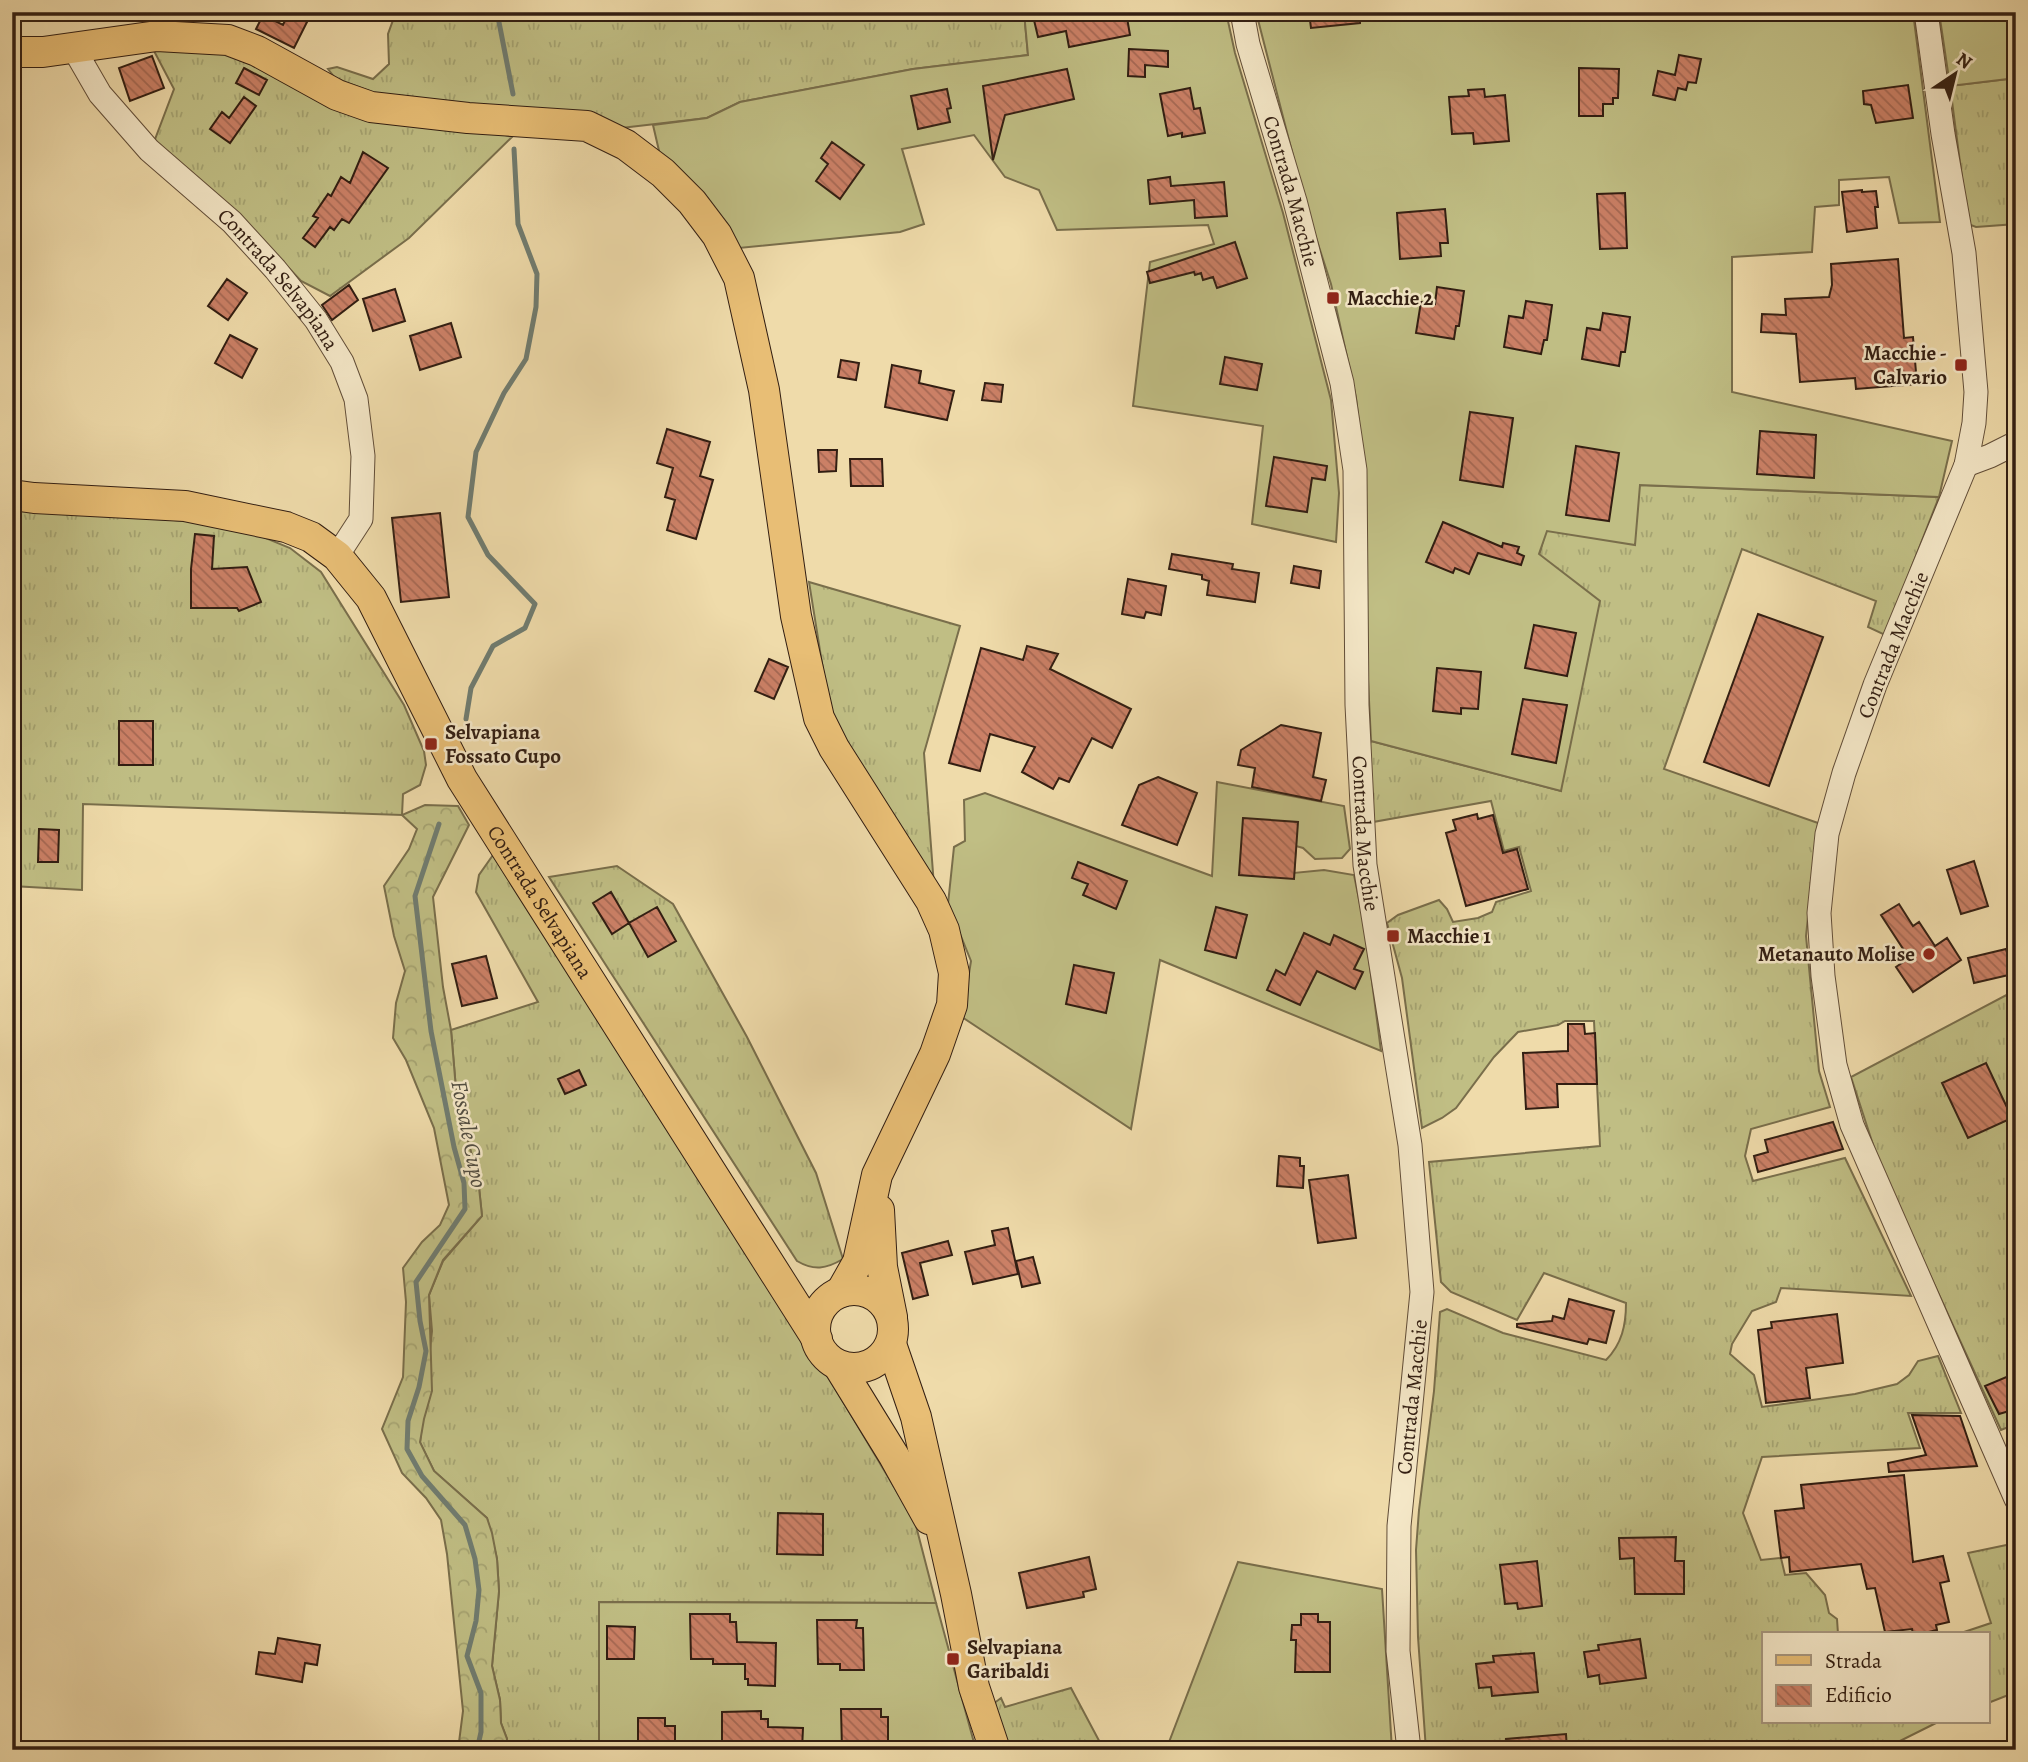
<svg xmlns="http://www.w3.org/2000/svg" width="2028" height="1762" viewBox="0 0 2028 1762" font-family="Alegreya,serif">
<defs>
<pattern id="grass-tufts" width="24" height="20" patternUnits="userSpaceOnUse" patternTransform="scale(1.75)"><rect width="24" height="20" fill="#c0be84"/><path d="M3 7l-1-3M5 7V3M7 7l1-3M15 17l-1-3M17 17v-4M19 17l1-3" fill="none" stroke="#a5a371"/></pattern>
<pattern id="forest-crowns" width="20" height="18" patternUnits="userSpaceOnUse" patternTransform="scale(1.75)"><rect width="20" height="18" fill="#c0be84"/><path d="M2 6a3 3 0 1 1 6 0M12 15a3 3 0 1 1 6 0" fill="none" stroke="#a5a371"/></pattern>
<pattern id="building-back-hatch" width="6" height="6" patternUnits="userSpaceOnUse" patternTransform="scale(1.75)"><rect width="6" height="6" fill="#cb8066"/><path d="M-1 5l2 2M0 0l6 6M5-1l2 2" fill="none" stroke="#a56853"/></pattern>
</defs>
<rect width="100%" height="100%" fill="#efdbaa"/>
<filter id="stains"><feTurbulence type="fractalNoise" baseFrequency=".00286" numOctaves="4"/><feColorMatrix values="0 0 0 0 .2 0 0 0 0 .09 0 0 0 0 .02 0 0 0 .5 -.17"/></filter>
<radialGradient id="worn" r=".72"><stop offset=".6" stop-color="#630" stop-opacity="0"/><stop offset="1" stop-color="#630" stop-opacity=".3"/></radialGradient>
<path fill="url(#grass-tufts)" stroke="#796e4b" stroke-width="2" d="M396 12H1024L1028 55 913 69 740 102 707 118 621 128 382 96 335 78 328 69 337 67 373 79 389 64 388 34Z
M153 49 218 51 512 137 409 238 330 296 301 281 247 223 154 142 174 89Z
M2016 78V224L1976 227 1968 224 1950 86Z
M1639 485 1939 497 1885 635 1868 627 1876 601 1742 549 1664 769 1818 823 1806 936 1819 1071 1830 1107 1751 1129 1745 1156 1753 1181 1845 1158 1911 1296 1781 1288 1776 1302 1752 1311 1732 1344 1730 1354 1754 1375 1762 1407 1855 1394 1897 1384 1909 1375 1918 1361 1938 1356 1961 1413H1908L1920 1448 1762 1457 1743 1513 1761 1560 1781 1558 1785 1575 1806 1573 1825 1595 1829 1613 1837 1619 1838 1634H1764V1722H1938L1882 1750H1426L1418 1637 1416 1550 1419 1510 1434 1391 1440 1312 1447 1309 1503 1333 1606 1360C1622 1344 1626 1325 1626 1303L1544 1273 1517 1320 1451 1292 1441 1282 1429 1162 1600 1146 1594 1021H1565L1558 1025 1518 1032 1494 1057 1456 1108 1442 1118 1422 1128 1402 978 1387 923 1398 915 1439 900 1447 909 1453 922 1478 918 1492 912 1496 902 1531 891 1519 847 1504 851 1491 801 1373 822 1367 753 1371 741 1561 791 1539 555 1546 530Z
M12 508 187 521 246 530 290 548 321 572 404 705 424 751 426 765 420 785 403 794 402 815 83 804 82 890 12 886Z
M809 582 960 626 924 753 934 886 862 772 829 707Z
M493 855 777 1302 829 1378 915 1522 936 1603 599 1602V1750H506L507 1739 501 1723 500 1700 492 1666 499 1591 497 1559 487 1518 434 1471 420 1443 432 1331 429 1295 443 1261 482 1216 478 1178 457 1101 451 1030 538 1002 476 892 479 875Z
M617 866 673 904 747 1037 816 1173 843 1259C826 1269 814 1271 797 1261L549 877Z
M2016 990V1424L2001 1430 1880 1166 1851 1077Z
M2016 1543V1692L1988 1703V1634H1958L1991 1623 1968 1553Z
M1071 1688 1104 1750H1008L993 1704 1001 1698 1005 1707Z"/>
<path fill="url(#forest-crowns)" stroke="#796e4b" stroke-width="2" d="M425 805 458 806 469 825 433 897 443 987 451 1030 457 1101 478 1178 482 1216 443 1260 429 1295 432 1391 424 1419 420 1442 434 1471 487 1518 492 1533 497 1559 499 1591 492 1666 500 1700 501 1723 507 1739 506 1750H458L463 1711 447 1554 441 1520 426 1498 402 1473 382 1429 403 1377 406 1302 403 1268 422 1242 440 1225 449 1205 434 1128 406 1060 393 1038 396 1003 405 971 394 936 384 886 409 849 417 829 402 815Z"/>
<path fill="#c0be84" stroke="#796e4b" stroke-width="2" d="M1024 12H1226L1235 53 1283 213 1331 400 1339 493 1336 542 1252 524 1263 426 1133 406 1150 262 1214 244 1208 225 1057 230 1039 190 1005 177 974 135 902 149 924 224 900 232 739 248 660 155 653 125 707 118 740 102 913 69 1028 55Z
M1256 12H1913L1940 222 1899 223 1889 177 1839 180V205L1815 207 1812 252 1732 257V392L1952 441 1939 497 1640 485 1635 545 1547 531 1539 554 1600 601 1561 791 1371 741 1364 598 1362 451 1356 398 1331 284 1307 210Z
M1939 12H2016V78L1950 86Z
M1217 782 1344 806 1350 849 1342 858 1315 859 1303 848 1296 846 1294 873 1324 870 1354 875 1365 928 1381 1051 1160 960 1131 1129 962 1017 971 961 948 904 954 847 965 841 964 800 985 793 1212 876Z
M1238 1562 1382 1589 1392 1750H1166Z
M599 1602 936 1603 976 1750H599Z"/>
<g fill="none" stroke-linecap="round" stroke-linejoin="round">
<path stroke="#707c70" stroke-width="5" d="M497 12 513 94
M466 719 471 688 493 646 525 628 535 604 488 555 468 517 476 452 504 393 526 359 536 307 537 274 518 224 514 149
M439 824 415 896 431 1031 454 1147 464 1183 465 1209 416 1282 420 1321 426 1351 419 1387 408 1421 407 1449 422 1476 465 1525 475 1559 479 1590 476 1621 467 1656 481 1693V1732L477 1750"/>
</g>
<path fill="url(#building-back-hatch)" stroke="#321e12" stroke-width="2" d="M289 12H301L309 18 294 48 256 29 263 15 283 25Z
M1072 12H1100L1101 17 1126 12 1130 35 1069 47 1066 31 1038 37 1034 20Z
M1309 12H1360V23L1311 28Z
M1129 49 1168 51V67L1145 65V77L1128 76Z
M1679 55 1701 59 1696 83 1688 82 1686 90 1678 88 1675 100 1653 95 1658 71 1675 75Z
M152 56 164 88 130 101 119 68Z
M244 68 267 80 259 95 236 83Z
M1579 68 1619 69 1618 98H1613V104H1603V116H1579Z
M1067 69 1074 99 1005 115 993 160 983 86Z
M1908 85 1913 118 1876 123 1871 105 1864 104 1863 91Z
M1190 88 1194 109 1200 108 1205 133 1182 137V133L1168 136 1160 94Z
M947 89 951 108 947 109 950 122 918 129 911 96Z
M1484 89 1485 97 1505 95 1509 141 1474 144 1473 133 1452 134 1449 97 1469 96 1468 90Z
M244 97 256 106 230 143 210 129 222 112 229 118Z
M832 142 864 165 840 199 816 181 828 164 821 158Z
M363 152 388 168 349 223 342 219 334 230 330 227 315 247 303 238 318 218 313 216 328 194 331 196 341 177 350 183Z
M1170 177 1171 186 1224 182 1227 216 1195 218 1194 200 1150 204 1148 180Z
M1862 190V192L1876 191 1878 207H1875L1877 228 1847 232 1842 192Z
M1625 193 1627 248 1600 249 1597 194Z
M1445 209 1448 243H1440L1441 256 1400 259 1397 213Z
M1235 242 1247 278 1217 288 1213 277 1203 280 1201 273 1195 275 1194 272 1150 283 1147 272Z
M1898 259 1904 338 1913 337 1917 384 1856 389 1855 378 1800 382 1796 334 1761 332 1762 314 1786 315 1785 299 1829 297 1832 285 1831 264Z
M227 279 247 293 228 320 208 306Z
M349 285 358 300 332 320 322 305Z
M1437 287 1464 291 1459 326H1456L1454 339 1416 333 1421 302 1435 304Z
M395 289 405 321 373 331 363 299Z
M1526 301 1552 305 1547 340H1544L1541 354 1504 347 1509 316 1523 318Z
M1603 313 1630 317 1625 352H1621L1619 366 1582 359 1587 328 1600 330Z
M451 323 461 357 420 370 410 336Z
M230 335 257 349 242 378 215 363Z
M1225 357 1262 364 1257 390 1220 384Z
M841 360 859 363 856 380 838 377Z
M892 365 921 371 919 383 954 391 947 420 885 407Z
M985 383 1003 385 1001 402 982 400Z
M1470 412 1513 418 1503 487 1460 480Z
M667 429 710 442 700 476 713 480 696 539 667 530 675 500 665 497 673 468 657 463Z
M1760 431 1816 435 1814 478 1757 474Z
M1576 446 1619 453 1609 521 1566 515Z
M818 450H837L836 471 819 472Z
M1274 457 1327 466 1325 480 1312 478 1307 512 1266 506Z
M850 459H882L883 486H851Z
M440 513 449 597 401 602 392 518Z
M1443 522 1502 547 1503 543 1519 547 1517 553 1524 556 1521 565 1478 553 1469 574 1455 568 1453 573 1426 562Z
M195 534 214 536 212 569 247 567 261 602 239 611 237 608H191V569Z
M1172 554 1233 564 1232 569 1259 573 1255 602 1207 595 1209 581 1202 579V575L1169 569Z
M1294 566 1321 571 1319 588 1291 583Z
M1128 579 1166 586 1161 615 1146 612 1144 618 1122 614Z
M1758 614 1823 637 1769 786 1704 762Z
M1534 625 1576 633 1567 676 1525 668Z
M1027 646 1058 654 1050 669 1131 709 1112 748 1092 738 1069 782 1059 778 1053 789 1022 772 1035 747 990 734 980 771 949 763 981 648 1023 660Z
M769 659 788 667 774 699 755 691Z
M1437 668 1481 672 1478 709 1461 708V714L1433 711Z
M1523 699 1567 705 1556 763 1512 754Z
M119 721H153V765H119Z
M1281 725 1321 733 1313 777 1326 780 1321 801 1252 787 1255 768 1238 765 1241 750Z
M1158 777 1197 793 1177 845 1122 825 1139 785Z
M1477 814 1478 819 1493 815 1503 853 1517 849 1528 889 1466 906 1446 833 1456 830 1453 820Z
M1243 818 1298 822 1294 879 1239 875Z
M39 829 59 830 58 862H38Z
M1974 861 1988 906 1961 914 1947 870Z
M1078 862 1127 881 1116 909 1083 895 1088 884 1072 878Z
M611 892 629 923 612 934 593 903Z
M1899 904 1913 926 1919 922 1935 946 1947 938 1961 960 1913 992 1896 967 1909 958 1881 915Z
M657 907 676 941 648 957 629 923Z
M1216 907 1247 915 1236 958 1205 950Z
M1304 933 1330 945 1334 935 1364 949 1354 969 1363 972 1355 989 1317 971 1300 1005 1267 990 1276 970 1285 975Z
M2006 949 2013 974 1974 983 1968 958Z
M486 956 497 998 462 1006 452 964Z
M1074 965 1114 973 1106 1013 1066 1004Z
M1568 1024H1584L1585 1034 1595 1033 1597 1084H1557L1558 1107 1526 1109 1523 1053 1568 1051Z
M1986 1063 2012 1118 1968 1138 1942 1083Z
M579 1070 586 1085 565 1094 558 1079Z
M1833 1122 1843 1149 1758 1172 1754 1156 1768 1152 1765 1140Z
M1279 1156 1300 1158V1166H1304L1303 1188 1277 1186Z
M1348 1175 1356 1238 1318 1243 1309 1180Z
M1008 1228 1018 1274 973 1284 965 1252 995 1245 992 1231Z
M948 1241 952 1255 920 1263 928 1295 913 1299 902 1253Z
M1033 1257 1040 1283 1022 1287 1016 1261Z
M1569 1299 1614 1311 1606 1343 1589 1339 1587 1344 1517 1327V1324L1552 1321 1553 1316 1564 1319Z
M1837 1314 1843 1363 1806 1368 1810 1398 1766 1403 1758 1330 1772 1328 1771 1322Z
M2016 1373V1409L1999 1414 1985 1386Z
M1912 1415 1960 1416 1977 1466 1889 1472 1888 1463 1926 1455Z
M1904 1475 1913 1562 1943 1556 1949 1581 1940 1583 1949 1622 1936 1625 1937 1630 1920 1634H1913L1912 1629 1885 1632 1875 1588 1867 1589 1861 1564 1790 1572 1789 1557 1781 1558 1775 1511 1804 1508 1801 1485Z
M778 1513 823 1514V1555L777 1554Z
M1676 1537 1675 1561H1684V1594H1635L1634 1558 1620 1559 1619 1538Z
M1089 1557 1096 1589 1083 1592 1084 1597 1027 1608 1019 1573Z
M1537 1561 1542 1606 1518 1609 1517 1603 1505 1604 1500 1565Z
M690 1614H730V1622H736L737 1642 776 1643 775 1686 748 1685V1679H745V1664H713V1659H691Z
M1301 1614H1318V1622H1330V1672H1295L1296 1640H1291L1292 1625H1301Z
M817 1620H857L856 1628H863L864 1670H840V1664H818Z
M607 1626 635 1627 634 1659H607Z
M278 1638 320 1645 317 1665 305 1663 302 1682 256 1674 259 1652 275 1654Z
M1640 1639 1646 1678 1600 1684 1599 1675 1588 1677 1584 1652 1599 1650 1598 1645Z
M1534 1653 1538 1692 1492 1696 1491 1687 1479 1688 1476 1664 1494 1662 1493 1656Z
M841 1709H881V1717H888V1750H842Z
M761 1711V1719H768V1727L803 1728 802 1750H722V1712Z
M638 1718H665V1726H675V1747H665V1750H638Z
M1566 1734 1567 1750H1507L1506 1739Z"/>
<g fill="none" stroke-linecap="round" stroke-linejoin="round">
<g stroke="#614d38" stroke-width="25">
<g id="minor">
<path id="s1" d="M1242 12 1248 44 1295 201 1342 383 1355 470 1357 705 1365 865 1410 1145 1422 1292 1399 1526 1398 1651 1409 1750"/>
<path d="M1926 12 1943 134 1964 253 1976 392 1974 423 1966 465 1875 685 1844 773 1827 834 1819 913 1823 976 1835 1065 1852 1125 2016 1499"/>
<path id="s2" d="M74 49 100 94 149 150 232 222 275 269 316 320 342 362 356 399 363 456 361 519 337 556"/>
<path d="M1966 465 1990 456 2016 443"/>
</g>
</g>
<g stroke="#321e12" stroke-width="32">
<g id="major">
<path d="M12 52H43L157 36 228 40 257 51 337 95 371 107 468 118 587 126 626 145 663 173 692 202 717 235 739 278 764 390 796 616 819 718 834 748 931 901 944 930 954 973 952 1005 935 1054 877 1175 858 1262 841 1292"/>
<path id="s3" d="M12 495 34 498 185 506 286 527 311 537 337 556 371 598 462 779 817 1339"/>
<path d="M879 1210 882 1267 892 1317"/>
<circle cx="854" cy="1329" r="39"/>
<path d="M891 1344 916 1417 956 1594 974 1687 995 1750"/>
<path d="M838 1365 894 1456 929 1519"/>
</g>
</g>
<use href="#minor" stroke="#f5e8c8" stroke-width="23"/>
<use href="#major" stroke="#e8be75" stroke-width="30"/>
</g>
<g fill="#8f2418" stroke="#f5e8c8" stroke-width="2.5">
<rect x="1326" y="291" width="14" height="14" rx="3.5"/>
<rect x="1954" y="358" width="14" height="14" rx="3.5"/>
<rect x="424" y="737" width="14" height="14" rx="3.5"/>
<rect x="1386" y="929" width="14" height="14" rx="3.5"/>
<circle cx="1929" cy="954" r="7"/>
<rect x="946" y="1652" width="14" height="14" rx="3.5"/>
</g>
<g text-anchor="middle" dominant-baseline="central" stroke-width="5" stroke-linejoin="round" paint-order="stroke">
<g font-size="21" fill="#321e12" stroke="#f5e8c8">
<text stroke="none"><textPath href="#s1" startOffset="186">Contrada Macchie</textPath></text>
<text stroke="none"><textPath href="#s2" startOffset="310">Contrada Selvapiana</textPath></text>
<text transform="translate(1893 645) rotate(-68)">Contrada Macchie</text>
<text stroke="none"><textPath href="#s1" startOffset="836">Contrada Macchie</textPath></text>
<text stroke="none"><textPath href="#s3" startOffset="738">Contrada Selvapiana</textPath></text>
<text transform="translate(1412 1397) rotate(-84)">Contrada Macchie</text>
</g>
<g font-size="21" font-weight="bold" fill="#321e12" stroke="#f5e8c8" text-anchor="start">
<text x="1347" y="298">Macchie 2</text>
<text x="1947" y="353" text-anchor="end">Macchie -<tspan x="1947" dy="24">Calvario</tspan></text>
<text x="445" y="732">Selvapiana<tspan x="445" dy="24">Fossato Cupo</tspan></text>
<text x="1407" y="936">Macchie 1</text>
<text x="1915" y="954" text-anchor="end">Metanauto Molise</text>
<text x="967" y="1647">Selvapiana<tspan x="967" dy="24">Garibaldi</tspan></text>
</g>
<g font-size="23" font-style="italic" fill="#514d41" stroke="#f5e8c8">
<text transform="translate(469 1134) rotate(79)">Fossale Cupo</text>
</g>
</g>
<rect width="2028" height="1762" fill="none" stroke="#efdbaa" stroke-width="42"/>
<rect x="14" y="14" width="2000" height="1734" fill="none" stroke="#321e12" stroke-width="3.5"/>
<rect x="21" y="21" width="1986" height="1720" fill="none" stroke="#321e12" stroke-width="2"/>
<rect x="1762" y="1632" width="228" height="91" fill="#f5e8c8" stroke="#a7977f" stroke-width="2"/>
<rect x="1776" y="1655" width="35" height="10" fill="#e8be75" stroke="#a7977f" stroke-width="2"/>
<text x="1825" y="1668" font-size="21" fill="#321e12">Strada</text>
<rect x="1776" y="1685" width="35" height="21" fill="url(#building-back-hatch)" stroke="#a7977f" stroke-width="2"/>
<text x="1825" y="1702" font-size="21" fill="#321e12">Edificio</text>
<g transform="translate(1955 74) rotate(35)" stroke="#f5e8c8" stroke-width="5" paint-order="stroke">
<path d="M0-5L12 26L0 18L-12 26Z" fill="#321e12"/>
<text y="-10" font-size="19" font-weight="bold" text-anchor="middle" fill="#321e12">N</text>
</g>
<rect width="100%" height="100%" filter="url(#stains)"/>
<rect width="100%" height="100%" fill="url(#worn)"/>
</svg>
